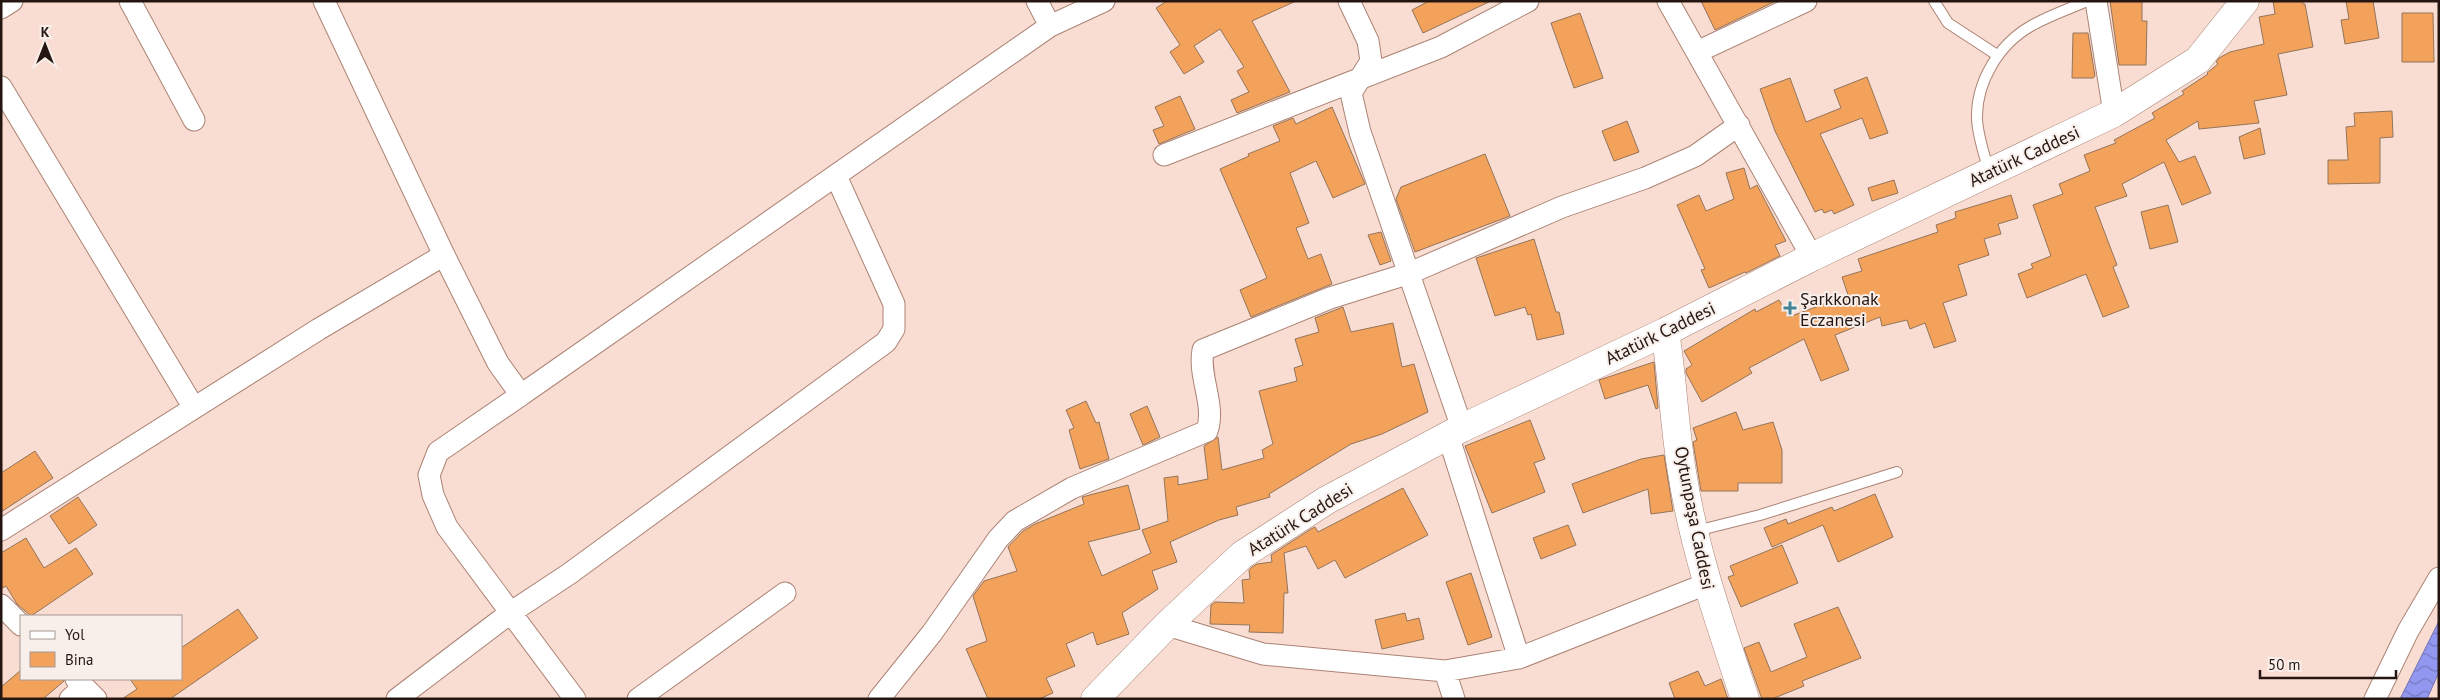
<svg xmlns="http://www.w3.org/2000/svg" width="2440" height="700" viewBox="0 0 2440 700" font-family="'PT Sans',sans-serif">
<defs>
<pattern id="water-waves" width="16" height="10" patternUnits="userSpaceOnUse" patternTransform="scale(1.25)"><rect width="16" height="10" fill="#9297f0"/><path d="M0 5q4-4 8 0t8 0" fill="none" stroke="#777ac1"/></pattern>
</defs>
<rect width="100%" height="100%" fill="#f9ddd3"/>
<path fill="url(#water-waves)" stroke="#7270ad" d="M2439 621V672L2427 699H2400Z"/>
<path fill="#f3a25c" stroke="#947459" d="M1167 1H1296L1252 21 1290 92 1237 113 1231 100 1249 92 1237 71 1244 67 1220 29 1194 46 1204 62 1184 74 1170 52 1180 45 1156 8Z
M1429 1H1491L1423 33 1412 10Z
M1701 1H1776L1715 30Z
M2110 1H2142V21H2147L2146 65H2119Z
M2273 1H2302L2303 4H2305L2313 47 2278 54 2287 95 2254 101 2259 123 2199 129 2198 121 2166 140 2179 162 2195 156 2211 193 2182 205 2164 162 2122 184 2127 196 2095 207 2117 265 2113 267 2129 307 2103 317 2086 274 2027 298 2018 274 2033 268 2031 264 2051 256 2033 205 2063 194 2059 184 2090 171 2084 155 2116 143 2114 140 2155 118 2152 113 2184 94 2182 91 2208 74 2207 73 2218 64 2216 62 2219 58 2230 52 2264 44 2259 17 2275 14Z
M2346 1H2373L2379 38 2345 44 2341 20 2349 19Z
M1580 13 1603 78 1574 88 1551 23Z
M2402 13H2433L2434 62H2402Z
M2073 33H2088L2095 76 2093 78H2072Z
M1867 77 1888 133 1870 139 1862 118 1820 134 1854 205 1834 214 1832 210 1824 213 1822 209 1815 212 1775 131 1760 89 1790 78 1806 122 1841 108 1834 90Z
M1180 96 1195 129 1159 144 1153 130 1164 126 1155 107Z
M1332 107 1365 184 1333 198 1316 161 1290 173 1309 223 1296 228 1308 259 1321 254 1332 284 1251 317 1240 290 1267 278 1220 169 1249 156 1248 154 1280 141 1273 126 1293 118 1296 124Z
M2392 111 2393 137 2380 138V183L2328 184V160H2348L2346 127 2355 126 2354 113Z
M1627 121 1639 152 1614 161 1602 131Z
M2260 128 2265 154 2244 159 2239 137Z
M1485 154 1510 216 1415 252 1396 199 1401 187Z
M1744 168 1750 189 1757 185 1786 241 1775 245 1780 256 1746 273 1745 272 1709 288 1701 270 1705 269 1677 205 1699 195 1706 211 1734 199 1726 173Z
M1894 180 1898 193 1872 201 1868 188Z
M2011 195 2018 218 1998 224 2001 234 1984 239 1989 255 1958 265 1967 295 1943 303 1956 341 1934 348 1925 323 1910 329 1907 320 1882 326 1880 317 1835 335 1849 370 1821 381 1804 339 1749 368 1752 373 1702 402 1686 373V369L1692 365 1684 351 1755 309 1756 312 1779 300 1789 317 1848 295 1842 277 1862 271 1858 259 1938 232 1936 225 1956 218 1955 212Z
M2168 205 2178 242 2150 249 2141 212Z
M1381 232 1391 261 1380 265 1368 235Z
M1534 239 1556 312H1559L1564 334 1537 340 1531 314 1528 315 1525 307 1495 316 1476 258Z
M1343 307 1351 332 1393 323 1402 367 1414 364 1428 412 1382 434 1351 444 1269 494 1270 497 1236 507 1238 515 1219 520 1170 542 1177 562 1152 571 1158 589 1122 613 1129 634 1097 645 1093 632 1066 644 1075 666 1046 678 1053 693 1039 699H988L966 649 987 641 973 596 984 581 1017 571 1008 547 1023 531 1035 524 1084 504 1082 497 1128 485 1140 529 1088 542 1102 576 1151 553 1142 530 1168 521 1164 478 1178 476V485L1208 479 1204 446 1218 437 1222 470 1264 458 1262 450 1273 444 1259 391 1297 381 1294 368 1303 365 1295 339 1319 332 1315 318Z
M1654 362 1658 408 1656 409 1648 385 1605 399 1599 380Z
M1086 401 1096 423 1099 422 1109 459 1080 469 1069 430 1074 428 1066 410Z
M1147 406 1160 437 1143 445 1130 414Z
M1736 412 1743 430 1773 422 1782 450V483H1738V491H1701L1693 442 1697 440 1693 428Z
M1530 420 1545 459 1534 463 1545 492 1492 513 1465 446Z
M35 451 53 478 1 512V473Z
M1664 455 1673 511 1651 514 1648 489 1583 513 1572 484 1641 459Z
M1403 488 1428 535 1345 578 1335 560 1318 569 1306 546 1284 553 1288 593H1284L1283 633 1249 632 1250 625 1210 624 1211 605 1215 602 1244 603 1242 580 1250 579 1249 570 1252 567 1257 564 1272 562 1271 555 1311 529 1315 527 1318 532Z
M1875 494 1893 537 1838 562 1823 525 1772 547 1764 528 1786 519 1788 524 1832 507 1834 511Z
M78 497 97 525 69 544 50 516Z
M1568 525 1576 545 1541 559 1533 538Z
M26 538 44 568 76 548 93 574 31 616 17 604 6 586 1 589V553Z
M1782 545 1798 583 1741 607 1728 577 1734 575 1730 566Z
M1471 573 1492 637 1468 645 1446 582Z
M1838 607 1861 658 1802 681 1804 686 1772 699H1762L1744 648 1759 642 1771 672 1807 657 1794 624Z
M238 609 258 638 170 699H122L137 689 130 679H181V648Z
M1405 613 1407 621 1419 618 1424 639 1382 649 1375 620Z
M21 670V679H64V681L43 699H1V687Z
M1698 671 1705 686 1721 679 1728 699H1675L1669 683Z"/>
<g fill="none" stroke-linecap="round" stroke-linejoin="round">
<g stroke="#ac8374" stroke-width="12">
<path id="lane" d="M1934 1 1948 23 1997 55
M1989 171C1984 154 1978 137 1977 119 1976 82 1999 44 2031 26 2048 16 2069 9 2087 1
M1696 531 1760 515 1897 472"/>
</g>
<g stroke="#ac8374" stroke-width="23">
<path id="street" d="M130 1 194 120
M324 1 444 255 498 363 521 395 438 452 429 475 433 495 447 527 575 699
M1037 1 1050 26 1104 1
M1349 1 1368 41 1371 61 1351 93 1360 132 1462 428
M1668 1 1812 257
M2096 1 2114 113
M1 8 12 1
M1697 52 1806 1
M1 87 194 408
M1164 155 1441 47 1528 1
M521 395 1050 26
M1448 435 1519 658
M1 530 319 329 444 255
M1 605 21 625
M1167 625 1263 654 1445 671 1519 658 1706 584
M1445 671 1454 699
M76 679 96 699
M70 699 84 687
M397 699 510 613 569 574 886 342 894 329V304L836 176
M638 699 785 593
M879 699 932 633 998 539 1015 521 1072 488 1207 431C1216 405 1198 377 1203 350L1330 298 1410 273 1562 207 1645 178 1695 156 1739 125
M2375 699 2408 631 2439 578"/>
</g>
<g stroke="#ac8374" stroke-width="29">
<path id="secondary" d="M1665 332C1673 379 1674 426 1682 472 1694 550 1720 624 1745 699
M1095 699 1167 625 1242 555 1327 500 1462 428 1665 332 1812 257 2114 113 2198 60 2245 1"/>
</g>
<use href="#lane" stroke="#fff" stroke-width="10"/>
<use href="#street" stroke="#fff" stroke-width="21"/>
<use href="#secondary" stroke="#fff" stroke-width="28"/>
</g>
<path fill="#448498" stroke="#f8efeb" stroke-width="2" d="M1787.5 300.5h5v5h5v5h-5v5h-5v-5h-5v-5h5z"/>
<g text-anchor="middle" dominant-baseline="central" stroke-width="4" stroke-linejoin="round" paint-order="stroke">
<g font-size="18" fill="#261611" stroke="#f8efeb">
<text transform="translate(2024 156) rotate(-25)">Atatürk Caddesi</text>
<text transform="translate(1660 333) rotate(-26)">Atatürk Caddesi</text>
<text transform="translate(1695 518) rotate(79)">Oytunpaşa Caddesi</text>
<text transform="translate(1300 519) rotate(-32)">Atatürk Caddesi</text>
</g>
<g font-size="18" fill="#261611" stroke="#f8efeb" text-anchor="start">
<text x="1800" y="298">Şarkkonak<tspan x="1800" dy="21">Eczanesi</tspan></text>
</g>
</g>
<rect width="2440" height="700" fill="none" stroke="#261611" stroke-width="5"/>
<rect x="20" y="615" width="162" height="65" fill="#f8efeb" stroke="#a49894"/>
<rect x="30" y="631" width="25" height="8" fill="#ffffff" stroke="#a49894"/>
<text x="65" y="640" font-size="15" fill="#261611">Yol</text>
<rect x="30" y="652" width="25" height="15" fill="#f3a25c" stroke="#a49894"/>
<text x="65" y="665" font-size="15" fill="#261611">Bina</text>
<g transform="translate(45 45)" stroke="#f8efeb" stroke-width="4" paint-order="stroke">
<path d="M0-4L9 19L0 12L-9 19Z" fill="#261611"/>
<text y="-8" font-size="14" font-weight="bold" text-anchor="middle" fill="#261611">K</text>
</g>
<path d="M2260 670v8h136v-8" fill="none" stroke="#261611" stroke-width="2.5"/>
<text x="2268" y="670" font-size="15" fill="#261611" stroke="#f8efeb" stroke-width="4" paint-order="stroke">50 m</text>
</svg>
